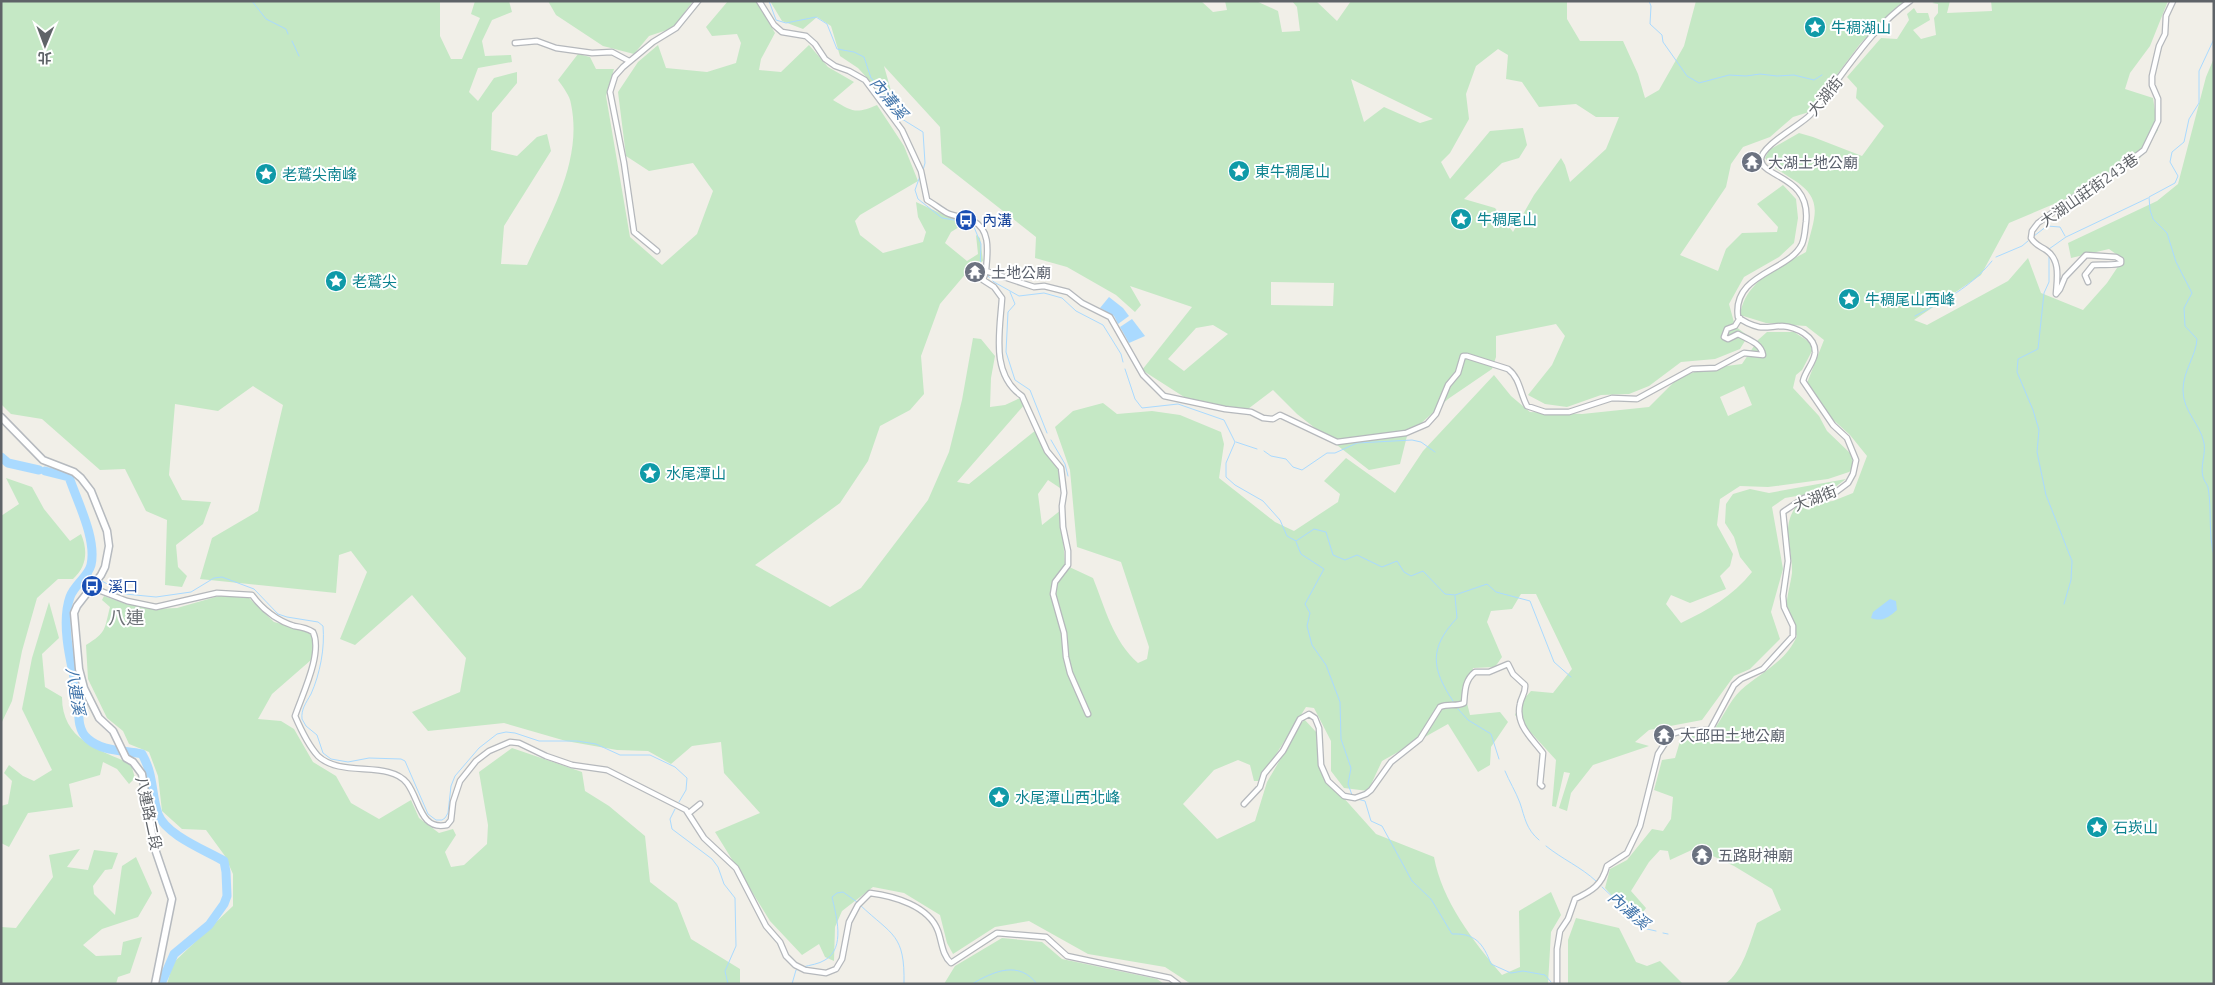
<svg xmlns="http://www.w3.org/2000/svg" width="2215" height="985" viewBox="0 0 2215 985" font-family="Ubuntu,'Noto Sans TC',sans-serif">
<rect width="100%" height="100%" fill="#f1efe8"/>
<path fill="#c5e8c5" fill-rule="evenodd" d="M1 1H440V36L451 59H462L480 18 471 14 475 1H509L512 12 492 20 482 41 485 56 511 55 512 62 478 68 469 92 478 101 494 78 517 72V83L492 113 491 150 517 156 537 137 547 134 551 151 504 226 501 264 527 265C550 215 583 161 571 104 570 96 563 87 558 80L578 54 590 57 596 69H614L606 96 630 237 662 265 697 234 713 191 693 163 649 171 626 156 618 92 638 62 658 45 666 68 707 72 736 63 741 43 737 34 712 36 706 27 728 1H756L775 33 761 59 759 70 781 72 809 45 828 67 854 82 833 100C853 112 856 114 877 105L904 146 918 181 860 215 855 221 860 235 883 253 923 242 926 232 918 217 916 202 964 224 951 232 945 243 967 261 978 254 976 235 980 238 983 261 968 271 940 304 921 356 924 394 910 410 880 426 868 461 840 503 755 565 830 607 861 588 928 500 949 452 962 400 973 338 981 339 995 356 991 378 990 407 1005 405 1020 398 1025 404 957 482 969 484 1036 430 1060 473V488L1048 480 1038 494 1042 525 1061 510 1065 565 1093 578C1105 608 1113 641 1138 663L1147 659 1149 647 1121 562 1077 547 1070 470 1055 427 1073 411 1103 403 1117 414 1152 411 1180 415 1221 432 1224 444 1219 478 1275 522 1294 531 1338 502 1340 494 1324 481 1346 458 1395 493 1423 451 1494 375 1511 396 1530 412 1582 414 1649 407 1678 378 1703 369 1742 364 1758 340 1767 332H1794L1811 343 1812 351 1802 370 1796 375 1793 388 1819 416 1827 431 1850 453 1855 467 1849 472 1828 479 1768 487 1740 486 1720 499 1717 525 1733 554 1730 566 1720 576 1726 589 1690 603 1671 595 1666 604 1681 623C1708 610 1733 596 1752 572L1740 557 1734 537 1725 523 1726 504 1733 494 1750 489 1769 493 1846 479 1831 490 1785 498 1772 507 1783 569 1771 612 1780 639 1750 669 1734 676 1702 720 1649 730 1635 742 1649 746 1593 765 1571 793 1567 811 1559 808 1570 773 1564 772 1556 807 1552 806 1556 760 1515 715 1520 703 1531 691 1553 693 1572 669 1536 594H1521L1512 609 1491 611 1487 622 1502 657 1495 667 1473 668 1466 699 1470 715 1500 712 1508 722 1491 747 1490 765 1478 772 1448 724 1382 761 1368 791 1344 788 1331 771V741L1314 708 1306 707 1259 781H1254L1250 765 1238 760 1214 770 1183 804 1217 839 1255 821 1267 782 1304 719 1317 733 1325 777 1376 834 1434 857C1442 901 1473 941 1502 975L1520 967 1519 911 1551 892 1561 915 1551 932 1548 984H1191L1165 967 1088 954 1029 921 995 927 953 954 947 943 940 915 904 893 873 887 842 911 835 927 834 961 825 957 819 944 802 955 770 921 715 832 760 813 724 773 721 742 692 746 671 764 648 751 617 750 566 741 504 723 428 731 412 712 460 692 466 658 412 595 355 645 340 639 367 572 351 551 339 555 336 593 200 579 212 538 258 511 283 405 253 386 218 411 175 404 169 475 182 500 211 502 203 524 176 545 178 567 187 576 182 587 165 585 167 520 146 511 125 469 100 470 42 419 11 414 1 404ZM1744 386 1752 405 1728 416 1720 397Z
M548 1H693L673 28 649 36 634 54 603 46 556 15Z
M770 1H1201L1213 12 1227 10 1225 1H1256L1278 11 1282 32 1300 31 1297 7 1292 1H1316L1337 21 1351 1H1567V19L1580 41H1623L1638 74 1645 98 1659 90 1684 46 1696 1H1908L1898 6 1860 44 1809 112 1793 117 1770 137 1743 147 1731 164 1726 187 1680 255 1718 271 1726 249 1742 233 1777 232 1778 227 1757 204 1783 185 1796 199 1798 218 1794 243 1779 257 1744 277 1729 304 1735 326 1748 336 1740 349 1715 359 1681 362 1649 386 1629 394 1601 395 1567 407 1545 404 1528 395 1552 365 1565 336 1556 324 1496 336V357L1492 369 1448 399 1407 436 1400 464 1369 470 1297 414 1273 390 1244 412 1195 404 1142 370 1192 307 1130 286 1141 305 1135 312 1116 295 1067 267 1035 258 1036 237 942 163 940 127 884 66 893 98 888 101 858 68 840 56 831 26 817 17 803 29 782 21ZM1498 49 1508 55 1506 79 1522 82 1539 107 1576 104 1596 117H1619L1606 149 1570 182 1565 165 1561 158 1534 195 1513 232 1495 208 1464 199 1502 163 1519 158 1527 145 1523 128 1490 131 1450 179 1441 162 1450 153 1469 119 1466 94 1476 66ZM1351 79 1433 119 1420 123 1384 107 1364 122ZM1271 282 1334 283 1333 306 1271 305ZM1213 325 1228 334 1184 371 1168 359 1196 328Z
M1938 1H1950L1947 13 1992 11 1991 1H2168L2150 46 2130 73 2125 89 2153 98 2158 130 2140 158 2068 198 2009 223 1981 275 1914 320 1927 325 2008 281 2028 258 2041 293 2083 310 2107 283 2123 259 2109 249 2071 258 2068 243 2157 201 2178 184 2206 77 2214 58V984H1725C1743 972 1750 942 1757 923L1781 910 1772 889 1734 866 1696 848 1670 860 1668 851 1660 850 1649 862 1631 891 1646 908 1640 916 1626 911 1605 888 1610 869 1627 860 1652 829 1663 831 1671 819 1673 797 1654 790 1662 760 1675 758 1681 738 1712 732C1722 720 1729 701 1741 690 1760 673 1786 662 1797 636 1793 630 1788 622 1787 615 1785 600 1790 588 1792 573 1793 547 1780 530 1796 506L1833 501 1853 493 1867 456 1850 435 1829 416 1807 383 1824 340 1806 326 1766 323 1740 315C1746 280 1778 268 1806 252 1814 216 1827 199 1789 177 1780 171 1772 167 1765 158L1769 150 1799 133 1813 137 1862 156 1884 126 1856 98 1857 88 1847 77 1881 38 1897 39 1909 20 1907 14 1914 8 1917 13H1928L1930 20 1913 30 1921 39 1936 35 1934 18 1938 13V4L1932 3Z
M6 478 32 487 44 509 70 541 81 534C88 550 87 567 73 579H58L37 598 22 651 12 701 1 724V516L19 504Z
M104 596 126 604 153 609 177 608 219 596 248 597 274 622 311 632 314 646 311 660 272 694 258 719 281 721 294 729 313 762 336 776 351 803 379 819 411 800 419 818 439 833 453 829 456 835 445 852 451 867 464 865 487 844 488 825 479 772 512 748 582 772 585 791 609 806 645 836 650 882 677 903 691 939 740 969V984H167L173 963 233 906V874L225 856 206 830 182 829 162 811 158 776 149 752 129 744 123 731 107 718 88 679 86 645C107 632 104 630 110 607L102 600Z
M49 602 59 638 42 654 45 687 62 697C62 740 98 749 131 764L135 778 129 784 117 769 103 762 100 775 69 784 73 807 28 813 9 847 1 843V806L8 804 12 781 4 773 9 765 23 776 34 781 52 770 22 709 32 658Z
M80 849 67 867 88 870 94 850 118 853 112 869 105 870 93 886 94 894 115 915 122 866 136 857 152 893 138 917 102 929 83 945 96 956 121 955 123 942 142 937 130 973 118 977 116 984H1V927L16 928 53 877 49 855Z
M1576 918 1619 928 1636 962 1647 966 1660 961 1682 983 1685 984H1568V940Z
M1002 938 1042 942 1062 959 1157 979 1164 984H944L955 966Z"/>
<path fill="#aadaff" d="M1109 297 1123 308 1129 316 1118 324 1114 316 1100 308Z
M1132 319 1145 336 1129 343 1120 327Z
M1890 599 1896 601 1897 610C1888 618 1882 622 1871 618L1873 612Z"/>
<g fill="none" stroke-linecap="round" stroke-linejoin="round">
<path stroke="#aadaff" stroke-width="1" d="M252 1 266 19 286 29 288 34
M769 1 776 20 786 23 816 17 827 24 837 49 854 52 864 57 871 78 884 90 891 106 902 119 923 132 925 163 923 170
M1649 1 1651 6 1650 24 1662 35 1663 42 1687 76 1699 83 1729 75 1746 76 1760 74 1777 76 1794 75 1814 80 1822 75
M2214 39 2199 71V103L2189 119 2184 142 2172 152 2170 162 2178 176 2175 183 2149 197 2150 210 2153 219 2167 233 2176 262 2192 293 2184 308 2185 326 2197 339C2196 356 2183 371 2183 390 2183 412 2200 423 2204 443 2206 454 2200 466 2203 477 2204 481 2207 484 2208 487 2212 510 2208 533 2214 556
M292 41 299 56
M920 176 915 190 918 199 942 218 966 222 974 227 981 244 980 268 982 270
M2034 236 2047 226 2060 227 2065 236
M2049 249 2066 237 2148 198
M1996 257 2022 246 2028 241
M2049 257V282L2044 293 2038 349 2018 359 2017 372 2033 410 2039 430 2037 452 2046 495 2072 561 2071 580 2064 604
M988 276 994 282 1019 296 1044 293 1062 298 1076 311 1103 325 1121 354 1123 362
M1010 292 1015 304 1008 312 1006 352 1015 380 1030 390 1047 433
M1915 316C1945 300 1970 288 1992 261
M1125 369 1135 399 1142 408 1178 404 1224 420 1235 442 1226 463V477L1235 485 1263 501 1280 520 1287 536 1296 541 1314 529 1326 532 1333 555 1345 560 1357 555 1382 567 1397 561 1404 572 1411 576 1423 571 1445 594 1455 595 1487 584 1496 592 1530 601 1554 662 1571 677
M1051 440 1065 464 1068 476
M1236 442 1257 449
M1264 451 1271 456 1286 459 1293 467 1302 470 1327 453H1335L1357 443 1412 440 1421 442 1435 452
M1296 542 1301 554 1324 569 1305 604 1310 613 1307 626 1312 645 1326 665 1340 702 1341 739 1351 768 1348 784 1352 795
M87 572 95 577
M102 581 125 594 156 597 191 592 214 578 222 577 254 589 278 614 287 617 318 622 323 626C325 648 320 674 311 694 306 703 301 709 302 719L306 726 317 735 323 753 331 759 348 762 369 758 401 759 405 761 428 814 436 820H442L445 818 448 813 451 786 455 776 479 748 497 734 506 732 515 733 539 741H577L596 744 620 755H650L675 767 687 778 686 790 679 802
M1453 701C1431 668 1429 648 1457 618L1455 596
M1458 709 1468 720 1491 734 1499 759
M1505 771C1509 781 1516 792 1520 803 1525 818 1526 829 1539 840
M1357 799 1365 801 1371 821 1382 826 1412 881 1431 899 1452 934C1475 933 1483 943 1491 964L1511 973 1523 971 1545 975 1551 982
M675 809 670 819 672 829 712 859 718 867 724 884 735 898 736 946 725 971 728 984
M1546 846C1562 859 1581 867 1596 881
M1602 887 1647 929 1656 931
M860 905C893 936 905 934 904 984
M1663 933 1668 934
M803 967C810 965 819 964 825 960 846 948 836 915 832 897L837 893 843 892 857 902
M792 984 796 970 799 969
M972 984C994 971 1019 960 1037 984"/>
<path stroke="#aadaff" stroke-width="9" d="M1 457 8 463 39 470
M45 471 69 477C77 501 97 539 91 565 88 577 74 585 70 597 60 625 72 667 78 695 80 709 75 728 88 739 103 752 123 750 142 754 154 775 151 793 158 814 166 835 205 850 224 861L226 872 227 896 224 904 209 925 174 954 161 984"/>
<g stroke="#b5b8bc" stroke-width="7">
<path id="street" d="M759 1 774 25 782 32 806 36 815 44 825 59 835 66 849 71 865 80 902 130 921 171 927 200C934 204 940 209 947 213 955 217 966 217 973 221 992 230 987 255 986 271L1034 287 1044 286 1068 292 1082 303 1110 317 1143 375 1164 396 1225 409 1251 412 1263 418 1273 419 1280 415 1337 442 1406 433 1427 424 1436 414 1448 385 1458 373 1463 356H1467L1508 369C1520 378 1520 393 1527 406L1545 412H1569L1612 398 1637 399 1692 369 1716 368 1744 353 1763 355C1761 343 1747 339 1738 334L1728 339 1724 337 1727 329 1735 326 1740 318
M515 43 537 41 556 48 592 53 612 52 629 61
M657 251 634 232 624 163 610 92 615 76 623 67 653 42 676 28 698 1
M986 271 983 280 994 287 1002 298C1000 331 990 374 1022 396L1047 451 1061 468 1064 493 1062 506 1063 527 1068 551V565L1055 582 1053 594 1064 633 1066 657 1070 673 1088 714
M2088 282 2085 275 2093 265C2100 264 2116 266 2121 263V260L2116 257 2086 255 2065 277 2060 289 2056 294C2057 279 2061 260 2046 250 2040 246 2035 245 2031 238L2032 231 2038 223 2084 190 2109 177 2144 150 2158 121V99L2152 85V76L2159 46 2165 34 2166 16 2173 1
M93 588 127 601 156 607 217 593 252 595C263 610 276 620 294 626 301 627 307 628 313 632 323 653 302 695 295 716 301 730 308 745 318 756 341 778 389 760 407 783 420 800 420 831 447 825L451 820 453 802 460 781 476 761 489 751 510 742 519 743 546 756 572 765 607 770 686 810 704 838 736 868 766 926 780 942 786 956 795 965 805 970 826 973 836 969 842 959 849 922 858 905 870 893C894 896 929 906 938 931 942 942 942 955 951 963L997 933 1046 937 1067 956 1170 978 1178 984
M1244 804 1260 787 1264 774 1283 751 1300 719 1309 714 1315 718 1319 728 1321 765 1328 781 1344 796 1355 798 1366 794 1371 790 1391 762 1420 739 1440 707C1448 703 1456 707 1464 703 1465 690 1465 680 1475 672H1489L1508 664 1513 674 1525 685C1526 693 1521 697 1520 704 1515 725 1532 738 1543 753L1540 784 1542 786
M689 813 700 804
M1557 984V949L1560 931 1568 919 1575 899C1592 891 1602 885 1607 866L1627 853 1640 826 1658 754 1671 734 1682 731 1710 730 1734 685 1741 679 1763 669 1793 636V626L1784 607 1783 596 1788 561 1783 512 1804 498 1836 492 1848 483 1853 474 1856 460 1847 438 1833 425 1803 381C1805 371 1814 363 1815 353 1816 336 1796 327 1782 326 1774 326 1767 328 1759 327 1751 325 1744 322 1738 317 1732 273 1789 272 1802 244 1805 237 1805 229 1806 222 1811 176 1763 178 1761 160 1760 146 1801 125 1810 115 1842 78 1868 30 1910 1"/>
</g>
<g stroke="#b6babf" stroke-width="9">
<path id="secondary" d="M1 417 43 460 74 472 81 478 91 491 107 531 109 546 105 567 101 575 77 606 74 613 79 669 84 688 99 718 113 731 126 758 133 762 142 774 154 846 172 899 155 984"/>
</g>
<use href="#street" stroke="#fff" stroke-width="4.5"/>
<use href="#secondary" stroke="#fff" stroke-width="6"/>
</g>
<defs>
<g id="sight-disc" transform="scale(1.125)"><circle r="9.5" fill="#0f9aa8" stroke="#fff"/><path d="M0-6L1.8-2.2L6-1.7L2.9 1.2L3.7 5.4L0 3.3L-3.7 5.4L-2.9 1.2L-6-1.7L-1.8-2.2Z" fill="#fff"/></g>
<g id="temple-disc" transform="scale(1.125)"><circle r="9.5" fill="#6b7280" stroke="#fff"/><path d="M0-6L5-2H3V0L6.5 2.5H4V6H1.5V3h-3V6H-4V2.5H-6.5L-3 0V-2H-5Z" fill="#fff"/></g>
<g id="bus-disc" transform="scale(1.125)"><circle r="9.5" fill="#1a4fb4" stroke="#fff"/><path d="M-5-6H5V4H4V6H2V4H-2V6H-4V4H-5ZM-3.5-4V0h7V-4ZM-3.5 1.2v1.5H-2V1.2ZM2 1.2v1.5H3.5V1.2Z" fill="#fff"/></g>
</defs>
<g fill-rule="evenodd">
<use href="#sight-disc" x="1815" y="27"/>
<use href="#temple-disc" x="1752" y="162"/>
<use href="#sight-disc" x="1239" y="171"/>
<use href="#sight-disc" x="266" y="174"/>
<use href="#sight-disc" x="1461" y="219"/>
<use href="#bus-disc" x="966" y="220"/>
<use href="#temple-disc" x="975" y="272"/>
<use href="#sight-disc" x="336" y="281"/>
<use href="#sight-disc" x="1849" y="299"/>
<use href="#sight-disc" x="650" y="473"/>
<use href="#bus-disc" x="92" y="586"/>
<use href="#temple-disc" x="1664" y="735"/>
<use href="#sight-disc" x="999" y="797"/>
<use href="#sight-disc" x="2097" y="827"/>
<use href="#temple-disc" x="1702" y="855"/>
</g>
<g text-anchor="middle" dominant-baseline="central" stroke-width="4" stroke-linejoin="round" paint-order="stroke">
<g font-size="15" fill="#0d838f" stroke="#fff" text-anchor="start">
<text x="1831" y="27">牛稠湖山</text>
<text x="1255" y="171">東牛稠尾山</text>
<text x="282" y="174">老鷲尖南峰</text>
<text x="1477" y="219">牛稠尾山</text>
<text x="352" y="281">老鷲尖</text>
<text x="1865" y="299">牛稠尾山西峰</text>
<text x="666" y="473">水尾潭山</text>
<text x="1015" y="797">水尾潭山西北峰</text>
<text x="2113" y="827">石崁山</text>
</g>
<g font-size="15" fill="#5f6368" stroke="#fff">
<text transform="translate(1825 96) rotate(-51)">大湖街</text>
<text transform="translate(2089 190) rotate(-35)">大湖山莊街243巷</text>
<text transform="translate(1815 498) rotate(-21)">大湖街</text>
<text transform="translate(149 813) rotate(78)">八連路二段</text>
</g>
<g font-size="15" fill="#5b616d" stroke="#fff" text-anchor="start">
<text x="1768" y="162">大湖土地公廟</text>
<text x="991" y="272">土地公廟</text>
<text x="1680" y="735">大邱田土地公廟</text>
<text x="1718" y="855">五路財神廟</text>
</g>
<g font-size="15" fill="#164399" stroke="#fff" text-anchor="start">
<text x="982" y="220">內溝</text>
<text x="108" y="586">溪口</text>
</g>
<g font-size="16" font-style="italic" fill="#4174aa" stroke="#fff">
<text transform="translate(889 98) rotate(51)">內溝溪</text>
<text transform="translate(76 691) rotate(81)">八連溪</text>
<text transform="translate(1629 910) rotate(41)">內溝溪</text>
</g>
<g font-size="18" fill="#70757a" stroke="#fff">
<text x="126" y="617">八連</text>
</g>
</g>
<rect width="2215" height="985" fill="none" stroke="#5f6368" stroke-width="5"/>
<g transform="translate(45 45) rotate(181)" stroke="#ffffff" stroke-width="4" paint-order="stroke">
<path d="M0-4L9 19L0 12L-9 19Z" fill="#5f6368"/>
<text y="-8" font-size="14" font-weight="bold" text-anchor="middle" fill="#5f6368">北</text>
</g>
</svg>
